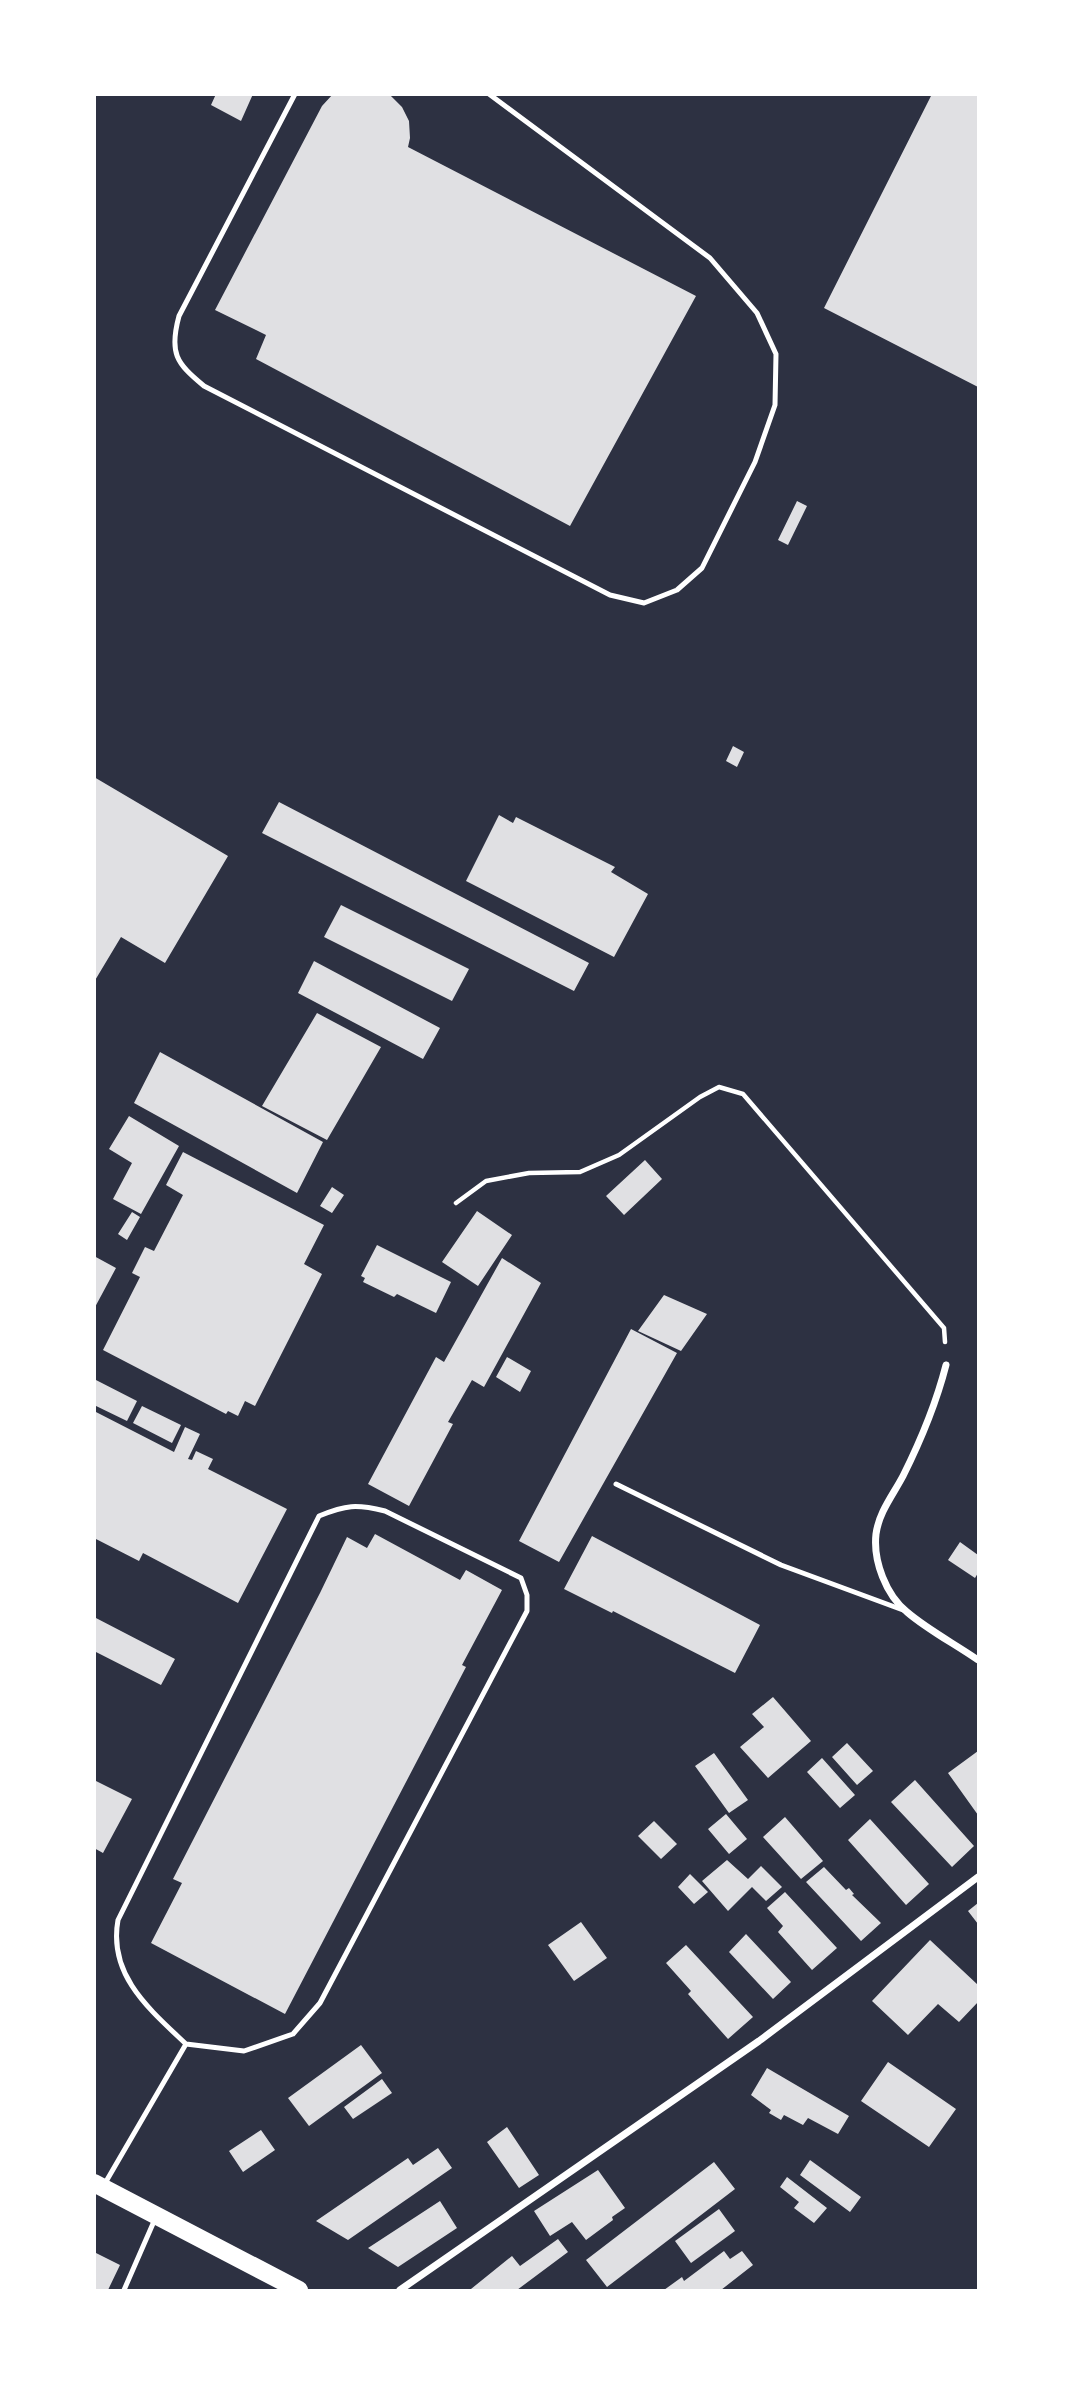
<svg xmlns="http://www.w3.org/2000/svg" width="1073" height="2385" viewBox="0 0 1073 2385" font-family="Roboto,sans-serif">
<rect width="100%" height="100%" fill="#2d3142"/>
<path fill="#e0e0e3" d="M216 94H253L241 121 211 105Z
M333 94H389L402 107 409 121 410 138 408 147 696 296 570 526 256 359 266 335 215 310 322 106Z
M932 94H978V387L824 308Z
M797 501 807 506 788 545 778 540Z
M733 746 744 752 737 767 726 761Z
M94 777 228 856 165 963 121 937 94 982Z
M279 802 589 963 574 991 262 833Z
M499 815 513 823 516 817 615 867 611 872 648 894 614 957 466 881Z
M341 905 469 969 452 1001 324 937Z
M314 961 440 1028 423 1059 298 993Z
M317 1013 381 1047 327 1140 262 1106Z
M160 1052 323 1142 297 1193 134 1103Z
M129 1116 179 1146 141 1214 113 1199 132 1163 109 1149Z
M183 1152 324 1225 304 1264 322 1274 255 1406 245 1401 238 1416 228 1411 226 1414 103 1350 140 1277 132 1273 145 1247 154 1251 183 1195 166 1185Z
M645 1160 662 1179 624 1215 606 1196Z
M332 1187 344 1195 332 1213 320 1206Z
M477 1211 512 1235 478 1286 442 1262Z
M132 1212 140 1217 127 1240 118 1234Z
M377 1245 451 1282 436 1313 397 1294 394 1297 363 1282 365 1278 361 1276Z
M94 1256 116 1268 94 1309Z
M502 1258 541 1283 484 1387 472 1380 448 1422 453 1424 409 1506 368 1484 436 1357 444 1362Z
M664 1295 707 1314 681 1351 638 1331Z
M631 1329 677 1353 559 1562 519 1541Z
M507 1357 531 1371 520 1392 496 1377Z
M94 1379 137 1401 127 1421 94 1405Z
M142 1406 181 1425 172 1443 133 1423Z
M94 1411 174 1452 185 1427 200 1434 188 1459 192 1460 196 1451 213 1459 208 1469 287 1509 238 1603 143 1553 139 1561 94 1538Z
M375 1534 460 1580 466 1570 502 1590 462 1665 466 1667 285 2014 151 1943 182 1883 173 1879 320 1593 347 1537 367 1548Z
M592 1536 760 1625 735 1673 613 1611 612 1613 564 1589Z
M960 1542 978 1555V1573L975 1578 948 1560Z
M94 1617 175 1659 161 1685 94 1651Z
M773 1697 811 1741 768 1778 740 1747 764 1727 752 1714Z
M847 1743 873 1771 857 1785 832 1757Z
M978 1751V1815L948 1773Z
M714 1753 748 1800 729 1813 695 1766Z
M822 1758 855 1795 840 1808 807 1772Z
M94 1780 132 1799 103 1853 94 1848Z
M915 1780 974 1846 952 1867 891 1802Z
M726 1814 747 1839 729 1854 708 1829Z
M785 1817 823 1861 801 1879 763 1837Z
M870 1819 929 1884 906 1905 848 1840Z
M654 1821 677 1844 661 1859 638 1836Z
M727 1860 748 1879 761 1866 782 1887 766 1901 752 1887 728 1911 702 1881Z
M824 1867 846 1890 849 1888 854 1894 852 1895 881 1923 861 1941 806 1882Z
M690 1874 708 1892 694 1904 678 1887Z
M785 1892 837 1948 812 1970 778 1932 783 1926 767 1908Z
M978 1903V1924L968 1911Z
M581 1922 607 1958 574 1981 548 1945Z
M746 1934 791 1982 773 1999 729 1952Z
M930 1940 978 1985V2002L959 2022 938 2004 908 2035 872 2001Z
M686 1945 753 2017 728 2039 688 1994 691 1991 666 1963Z
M361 2045 382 2073 309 2126 288 2098Z
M888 2062 956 2109 929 2147 861 2101Z
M767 2068 849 2116 838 2134 808 2118 803 2125 784 2115 781 2120 769 2113 771 2110 751 2095Z
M382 2079 392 2093 353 2119 344 2107Z
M507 2127 539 2175 519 2188 487 2142Z
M261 2130 275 2150 243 2172 229 2151Z
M438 2148 452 2168 348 2240 316 2221 408 2158 413 2165Z
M810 2160 861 2197 850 2212 800 2175Z
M714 2162 735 2189 607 2287 586 2260Z
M598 2170 625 2208 612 2217 613 2220 586 2240 572 2222 550 2236 534 2211Z
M787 2177 827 2208 814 2223 794 2208 799 2202 780 2187Z
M440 2201 457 2228 398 2267 368 2248Z
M719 2209 735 2231 691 2263 675 2241Z
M558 2239 568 2252 517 2290H472L471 2289 512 2256 520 2266Z
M724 2251 730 2259 742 2251 753 2265 721 2290H664L682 2277 684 2281Z
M94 2252 120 2265 108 2290H94Z"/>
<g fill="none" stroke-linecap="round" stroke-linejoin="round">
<path stroke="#fff" stroke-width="4.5" d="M456 1203 486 1181 529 1173 580 1172 619 1155 700 1097 719 1087 743 1094 944 1328 945 1342"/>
<path stroke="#fff" stroke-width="5" d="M295 94 179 316C169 353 176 363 204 386L610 595 644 603 677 590 702 568 755 462 775 405 776 354 757 313 710 258 489 94
M616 1484 781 1565 903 1610
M104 2185 186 2044C149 2009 108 1975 118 1920L319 1516C346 1505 356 1504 385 1511L521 1578 527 1595V1611L320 2003 293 2034 244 2051 186 2044
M124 2290 155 2219"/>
<path stroke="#fff" stroke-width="7" d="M946 1365C936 1404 921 1440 903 1476 893 1495 879 1512 876 1534 873 1561 886 1595 907 1612 928 1630 955 1644 978 1660
M400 2290 759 2041 978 1877"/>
<path stroke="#fff" stroke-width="18" d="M94 2183 299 2290"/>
</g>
<rect width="1073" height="2385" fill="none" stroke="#ffffff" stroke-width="192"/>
</svg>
